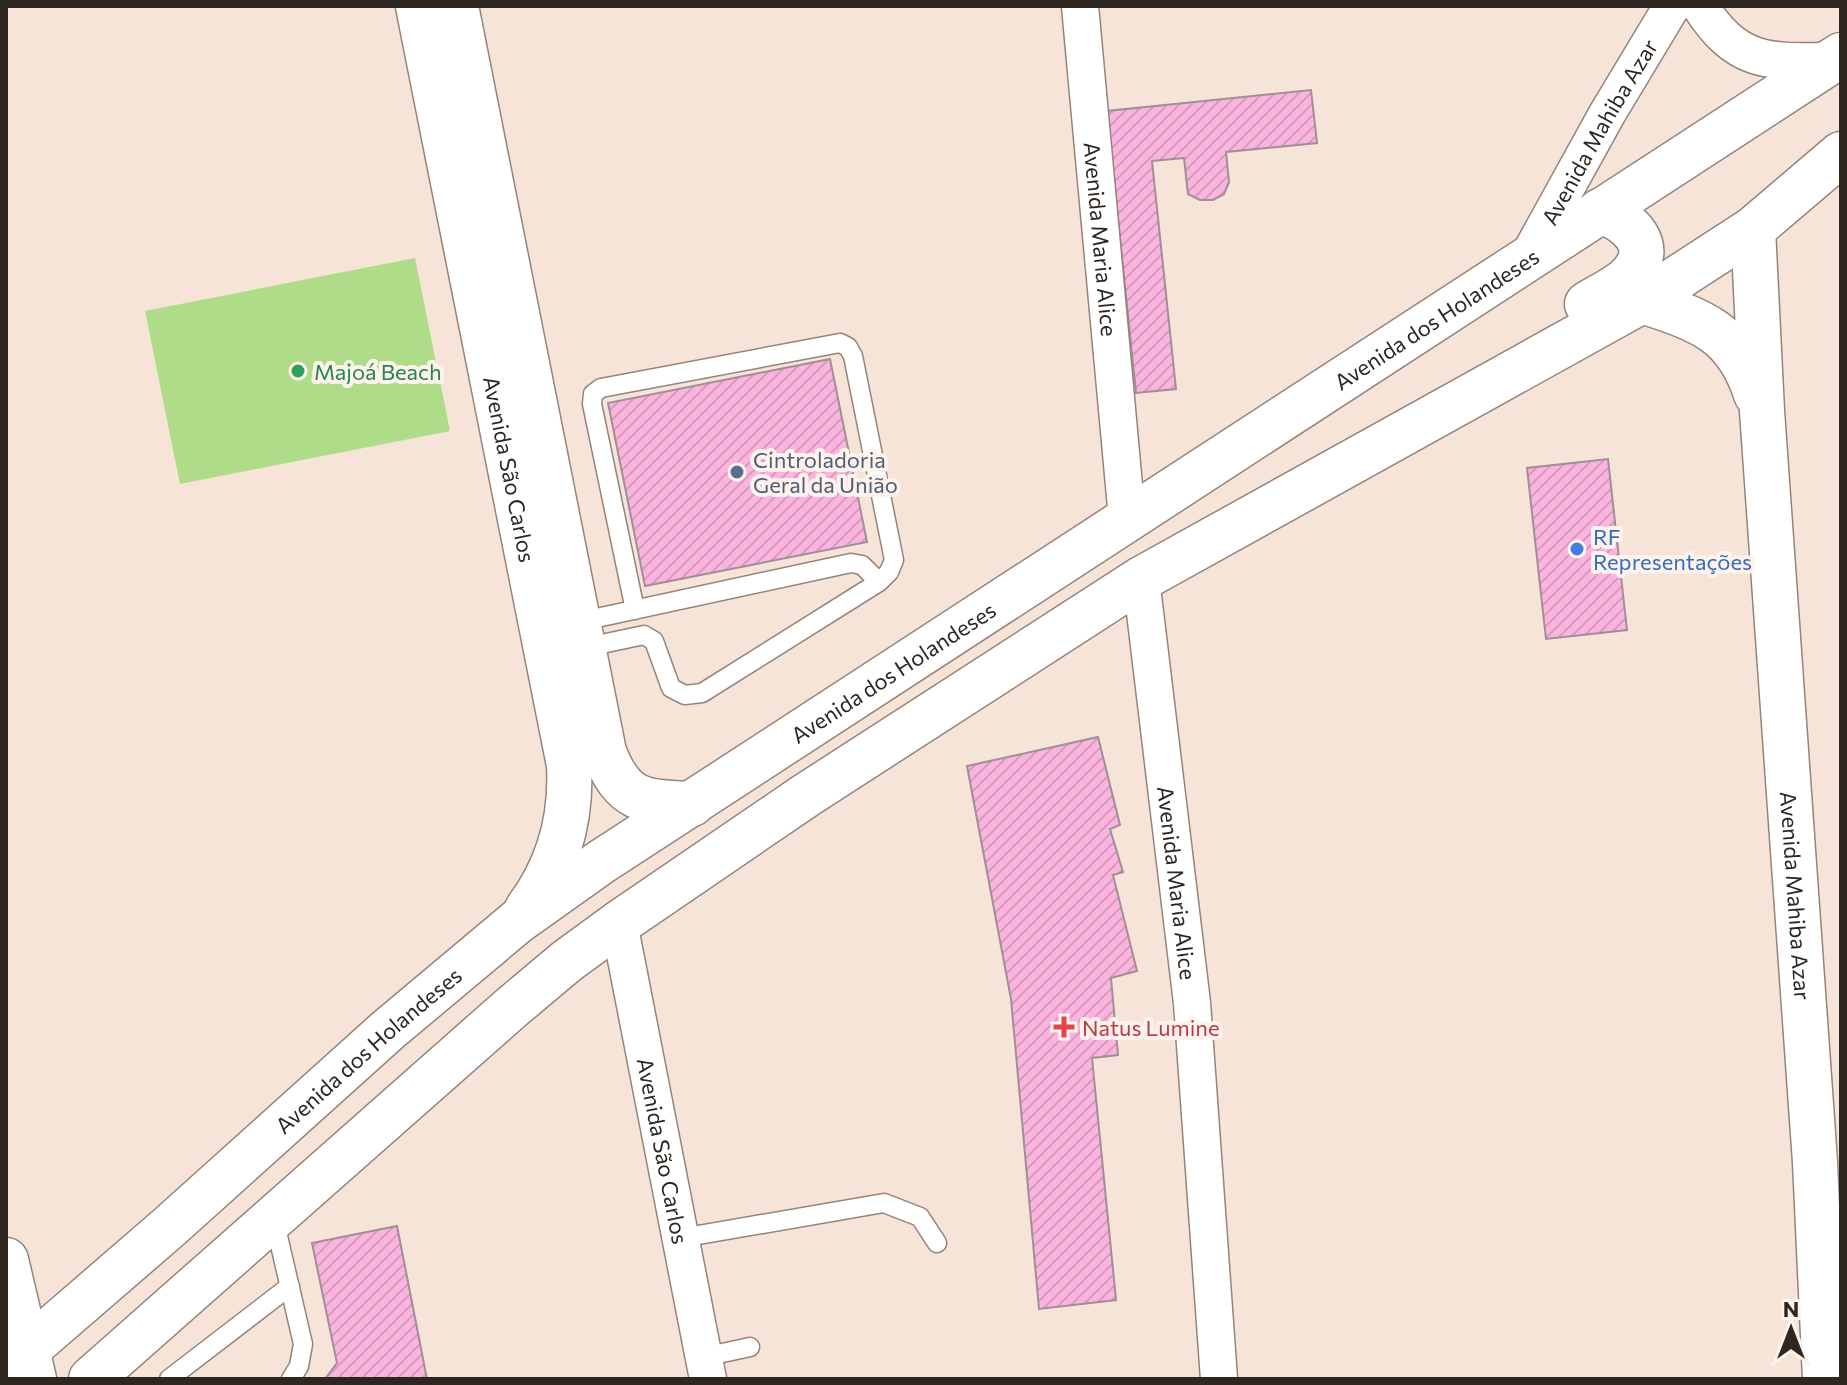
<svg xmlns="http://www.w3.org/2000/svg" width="1847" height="1385" viewBox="0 0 1847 1385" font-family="Commissioner,sans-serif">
<defs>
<pattern id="building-hatch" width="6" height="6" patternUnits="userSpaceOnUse" patternTransform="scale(2)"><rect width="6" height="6" fill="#fbb4de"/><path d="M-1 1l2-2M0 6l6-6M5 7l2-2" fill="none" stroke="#d79bbe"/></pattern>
</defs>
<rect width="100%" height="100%" fill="#f7e4d8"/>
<path fill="#afdc88" d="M415 258 450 431 180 484 145 311Z"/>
<path fill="url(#building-hatch)" stroke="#a08e98" stroke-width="2" d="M1311 90 1317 143 1226 152 1229 182 1224 194 1213 200H1200L1188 194 1184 158 1152 161 1176 389 1136 393 1107 111Z
M830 359 867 542 645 586 608 403Z
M1608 459 1627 630 1546 639 1527 468Z
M1098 737 1120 825 1110 829 1123 872 1113 875 1137 971 1111 978 1118 1055 1092 1058 1116 1300 1039 1309 1011 999 967 766Z
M397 1226 427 1379H325L337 1363 312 1243Z"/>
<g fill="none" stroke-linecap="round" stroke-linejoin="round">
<g stroke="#95847a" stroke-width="21">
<path id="lane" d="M578 622 851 563 862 565 879 582
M583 648 644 635 654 641 671 688 685 695 702 693 879 582 889 572 894 560 853 356 848 347 840 343 601 388 593 394 592 404 635 610
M274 1219 303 1344 299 1366 291 1379
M681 1238 884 1203 920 1217 937 1243
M704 1357 750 1347
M169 1379 290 1286"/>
</g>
<g stroke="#95847a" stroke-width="39">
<g id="street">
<path id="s1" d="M1080 6 1127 518"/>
<path d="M1700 6C1737 64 1768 62 1830 61"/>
<path id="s2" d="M1528 257 1607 114 1672 6"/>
<path id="s3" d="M1141 579 1192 1003 1219 1379"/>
<path id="s4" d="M619 923 708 1379"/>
</g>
</g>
<g stroke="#95847a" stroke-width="47">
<g id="secondary">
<path id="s5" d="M1753 229 1762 411 1815 1162 1825 1379"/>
<path d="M1642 301C1700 320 1736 331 1756 394"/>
<path d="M6 1260 34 1379"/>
</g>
</g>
<g stroke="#95847a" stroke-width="47">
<g id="primary">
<path id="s6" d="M418 6 569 765C572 819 559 866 527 909"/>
<path d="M456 6 604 752C623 802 643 802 692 804"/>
<path d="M1587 304C1601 295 1618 288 1630 276 1658 246 1629 220 1600 211"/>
<path id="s7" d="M6 1368 168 1228 388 1030 518 921 601 862 1841 55"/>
<path d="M91 1379 511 1008 567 961 619 923 805 796 1141 579 1642 301 1753 229 1841 154"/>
</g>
</g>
<use href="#lane" stroke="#fff" stroke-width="18"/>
<use href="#street" stroke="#fff" stroke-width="36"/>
<use href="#secondary" stroke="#fff" stroke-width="44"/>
<use href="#primary" stroke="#fff" stroke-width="44"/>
</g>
<circle fill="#2e9e5b" stroke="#fef3ec" stroke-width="3" cx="298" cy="371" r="8"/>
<circle fill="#5c6f8a" stroke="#fef3ec" stroke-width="3" cx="737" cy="472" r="8"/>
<circle fill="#3f7fe0" stroke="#fef3ec" stroke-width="3" cx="1577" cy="549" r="8"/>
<path fill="#e0444e" stroke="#fef3ec" stroke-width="3" d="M1060 1015h8v8h8v8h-8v8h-8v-8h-8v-8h8z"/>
<g text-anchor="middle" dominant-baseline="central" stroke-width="8" stroke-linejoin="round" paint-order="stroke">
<g font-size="22" fill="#2d2621" stroke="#fef3ec">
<text stroke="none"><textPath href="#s2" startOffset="144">Avenida Mahiba Azar</textPath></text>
<text stroke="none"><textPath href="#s1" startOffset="234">Avenida Maria Alice</textPath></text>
<text stroke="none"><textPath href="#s7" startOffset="1778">Avenida dos Holandeses</textPath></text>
<text stroke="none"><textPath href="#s6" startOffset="472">Avenida São Carlos</textPath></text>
<text stroke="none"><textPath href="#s7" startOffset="1130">Avenida dos Holandeses</textPath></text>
<text stroke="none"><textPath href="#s3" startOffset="306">Avenida Maria Alice</textPath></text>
<text stroke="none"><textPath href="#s5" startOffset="668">Avenida Mahiba Azar</textPath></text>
<text stroke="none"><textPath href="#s7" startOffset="482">Avenida dos Holandeses</textPath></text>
<text stroke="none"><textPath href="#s4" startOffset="232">Avenida São Carlos</textPath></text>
</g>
<g font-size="22" fill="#27864d" stroke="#fef3ec" text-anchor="start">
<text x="314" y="371">Majoá Beach</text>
</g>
<g font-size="22" fill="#4e5e75" stroke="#fef3ec" text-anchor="start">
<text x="753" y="459">Cintroladoria<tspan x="753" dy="25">Geral da União</tspan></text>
</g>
<g font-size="22" fill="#366cbe" stroke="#fef3ec" text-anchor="start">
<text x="1593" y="536">RF<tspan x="1593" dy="25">Representações</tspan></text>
</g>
<g font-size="22" fill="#be3a42" stroke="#fef3ec" text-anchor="start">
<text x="1082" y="1027">Natus Lumine</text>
</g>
</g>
<rect width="1847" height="1385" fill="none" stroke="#2d2621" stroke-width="16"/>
<g transform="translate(1791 1329)" stroke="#fef3ec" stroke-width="6" paint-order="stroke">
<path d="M0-6L14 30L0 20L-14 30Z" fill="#2d2621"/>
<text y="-12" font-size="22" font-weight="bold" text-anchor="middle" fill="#2d2621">N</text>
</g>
</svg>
